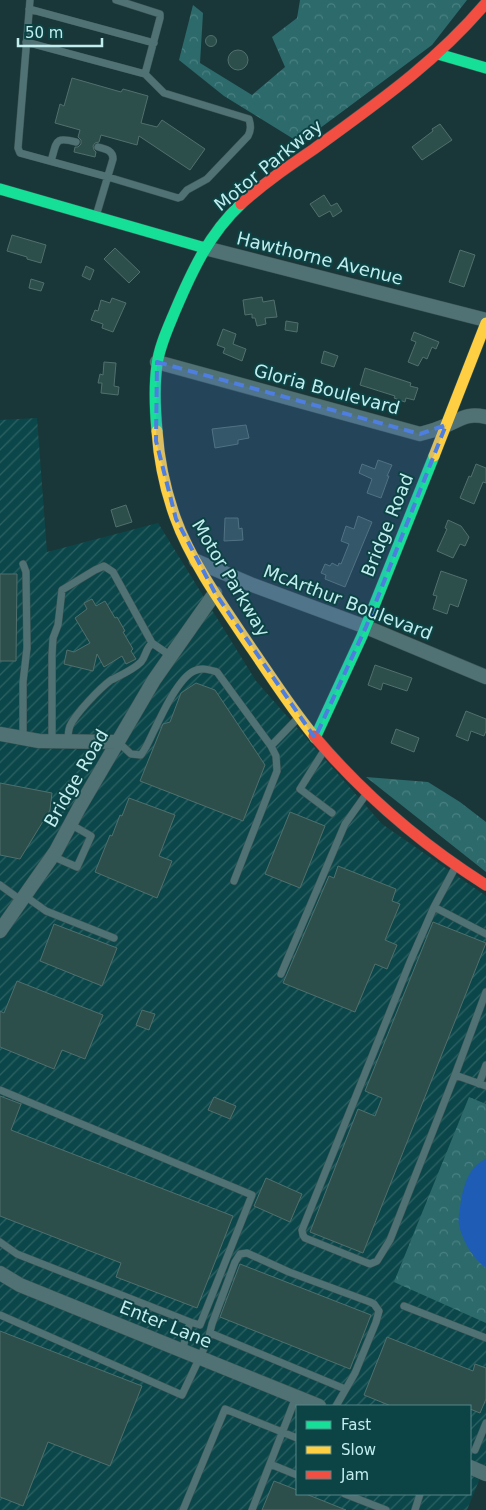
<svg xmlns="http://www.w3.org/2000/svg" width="486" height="1510" viewBox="0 0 486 1510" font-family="'DejaVu Sans',sans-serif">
<defs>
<pattern id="industrial-furrows" width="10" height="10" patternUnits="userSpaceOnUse" patternTransform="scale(1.25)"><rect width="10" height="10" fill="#0b474a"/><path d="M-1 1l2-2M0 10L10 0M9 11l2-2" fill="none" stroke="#2d6264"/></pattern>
<pattern id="forest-crowns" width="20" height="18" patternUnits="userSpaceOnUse" patternTransform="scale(1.25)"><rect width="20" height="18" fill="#2d6a6c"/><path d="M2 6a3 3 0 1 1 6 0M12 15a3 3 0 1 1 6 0" fill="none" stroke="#4a8081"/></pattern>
</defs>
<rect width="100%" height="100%" fill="#193738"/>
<path fill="url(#industrial-furrows)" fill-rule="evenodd" d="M37 418 47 552 158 523 256 681 382 824 486 896V1463L467 1510H0V420ZM297 1406H470V1494H297Z"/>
<path fill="url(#forest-crowns)" d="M300 0H467L432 45 300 143 224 96 179 60 193 5 203 13 200 63 252 95 285 67 272 37 297 18Z
M366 777 428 782 460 802 486 822V872Z
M469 1097 486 1104V1323L394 1282Z"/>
<path fill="#1e5cb6" d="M486 1159V1268C473 1258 463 1242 459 1225 458 1220 459 1214 460 1209 462 1191 467 1167 486 1159Z"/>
<path fill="#2d4f4c" stroke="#516f6c" d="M205.5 41a5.5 5.5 0 1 1 11 0a5.5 5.5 0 1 1-11 0Z
M228 60a10 10 0 1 1 20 0a10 10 0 1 1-20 0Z
M72 78 121 92 123 89 148 96 141 123 157 127 162 120 205 149 190 170 139 136 137 145 101 135 99 142 95 143 93 146 94 150 96 152 95 157 74 152 75 147H78L81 144V140L78 137 80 130 55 123 60 104 64 106Z
M440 124 452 140 422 160 412 147 433 131 432 129Z
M324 195 331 206 337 203 342 211 333 217 330 211 319 217 310 204Z
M12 235 46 245 41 263 27 259V257L7 251Z
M115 248 140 272 129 283 104 259Z
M460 250 475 255 464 287 449 282Z
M86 266 94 270 90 280 82 276Z
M31 279 44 283 41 291 29 288Z
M262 297 263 302 274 300 277 317 265 318 266 324 257 326 255 318H252V314L245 315 243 300Z
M112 298 126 303 113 332 102 328 103 324 91 320 95 310 98 311 101 300 110 303Z
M286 321 298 323 297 332 285 330Z
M223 329 236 334 233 344 246 349 242 361 223 353 225 348 217 345Z
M414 332 439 342 436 349 432 347 427 359 423 357 418 366 408 362 416 342 411 340Z
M324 351 338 356 334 367 321 363Z
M104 362 116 363 114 386 119 387 118 395 101 393 102 383H98L100 374 103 375Z
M365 368 411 383 410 386 418 388 414 400 406 398 405 402 394 398 395 396 360 385Z
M246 425 249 438 238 440V444L215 448 212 429Z
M378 460 392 465 387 476H389L381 498 367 493 372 479 359 473 362 464 375 469Z
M476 464 486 468V483L483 482 474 504 460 498 469 476 471 477Z
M126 505 132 522 116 527 111 510Z
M358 516 372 522 345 587 325 579 326 575 321 573 325 564 330 566 332 563 338 566 339 563 341 564 349 544 341 541 346 526 354 529Z
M225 518H238L239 529 242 528 243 540 224 541Z
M448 520 461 526 469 537 465 546 460 544 453 558 437 551 447 529 445 528Z
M441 571 467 580 458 607 450 604 447 614 433 609 437 596 433 595Z
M0 574H17L16 661H0Z
M92 599 96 606 105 601 115 618 117 617 125 631 123 632 133 649 131 651 136 659 126 664 122 656 104 667 97 654 93 671 64 664 67 650 74 652 90 643 75 618 87 609 84 603Z
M375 665 412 678 407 691 383 683 381 690 368 685Z
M196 683 215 690 265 765 243 821 140 781 163 724 170 722 181 693Z
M466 711 486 719V731L484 736 471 731 468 741 456 736Z
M396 729 419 738 414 752 391 743Z
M0 783 52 793 50 810 20 859 0 855Z
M129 798 175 815 159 856 172 861 157 898 95 872 110 835 112 836 120 815 122 816Z
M290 812 325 826 300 888 265 874Z
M338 866 396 889 392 901 400 904 385 940 397 945 387 969 375 964 355 1012 283 983 329 876 334 878Z
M433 922 486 943 363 1253 310 1232 358 1109 375 1116 382 1098 365 1091Z
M54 924 117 948 102 986 40 961Z
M17 981 103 1015 85 1059 62 1050 54 1069 0 1047V1011L4 1013Z
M142 1010 155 1014 149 1030 136 1025Z
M0 1096 21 1104 11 1130 233 1216 197 1308 116 1277 121 1263 0 1216Z
M214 1097 236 1106 230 1119 208 1110Z
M266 1178 302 1194 290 1222 254 1206Z
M240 1264 371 1315 350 1369 220 1317Z
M0 1331 142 1386 110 1466 48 1442 23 1506 0 1497Z
M387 1337 473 1371 475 1364 486 1368V1399L480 1413 470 1409V1406H391L364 1395Z
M274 1481 297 1490V1494H306L346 1510H262Z"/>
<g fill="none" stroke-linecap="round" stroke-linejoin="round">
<g stroke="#3b5454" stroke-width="8">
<path id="lane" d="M30 0 18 148 20 153 108 177 178 198 181 197 187 190 207 179 248 136C251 130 251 126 249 119L164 93 145 74 160 18V14L116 0
M29 9 154 43
M26 42 145 74
M51 161C57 142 54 136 76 142
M96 216 113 159C113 150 105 149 98 147
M23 564 26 572 27 648 23 682V738
M52 741V655L53 638 58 625 62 590 95 570 104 566 113 572 152 643 171 656
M68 741C68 736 68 731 70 726 75 714 100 688 111 680 121 675 133 670 141 662 146 656 145 650 152 643
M118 742 131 754 141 755 146 747C156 728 175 680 194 671 202 667 210 670 217 672L271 746 276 756 277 771 234 881
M271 746 299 717
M325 749 300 789 332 813
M52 856 77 867 91 836 70 824
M456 866 434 907 410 962 302 1230 303 1235 305 1238 370 1264 377 1261 390 1240 455 1075 486 1086
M0 885 22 901
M25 896 46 911 114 938
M434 907 486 934
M281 974 345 824 367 793
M455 1075 486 992
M479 1084 486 1065
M0 1090 252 1195 200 1325 190 1322 182 1351
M0 1242 17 1254 190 1322
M404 1306 486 1338
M0 1315 182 1395 208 1340 212 1324 235 1262 240 1254 247 1253 289 1272 370 1302 374 1304 379 1311 376 1322 355 1373 336 1406
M210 1333 345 1389
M475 1450 486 1423
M270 1464 297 1475
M345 1494 386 1510
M183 1510 225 1409 297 1438
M252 1510 296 1397
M415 1510 420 1494"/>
</g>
<g stroke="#3b5454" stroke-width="15">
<path id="street" d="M205 248 486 320
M157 362 420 434C429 432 438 429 447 425 463 418 468 413 486 417
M196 561 250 584 366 627 486 677
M0 734 39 741 118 742
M0 931 56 851 79 808 154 680 215 593
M0 1273 20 1285 319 1406
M470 1467 486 1474"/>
</g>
<g stroke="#3b5454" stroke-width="12">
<path id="fast" d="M438 54 486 68
M0 189 205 248
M157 431C155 409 154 386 157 365 159 347 168 328 175 311 192 271 209 234 241 204
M315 738 362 636 434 456"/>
</g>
<g stroke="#3b5454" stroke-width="12">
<path id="slow" d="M157 431C159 460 165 489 175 517 191 562 225 609 252 649 272 678 291 708 314 736
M434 456 486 323"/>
</g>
<g stroke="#3b5454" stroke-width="12">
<path id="jam" d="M241 204C264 183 289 166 314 149 377 103 435 63 486 3
M314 736C364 795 421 844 486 885"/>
</g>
<use href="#lane" stroke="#517274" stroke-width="7"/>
<use href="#street" stroke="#517274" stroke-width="14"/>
<use href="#fast" stroke="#16e098" stroke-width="11"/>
<use href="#slow" stroke="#ffcf43" stroke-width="11"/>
<use href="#jam" stroke="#f24e42" stroke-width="11"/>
</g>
<path fill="#4e7edf" fill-opacity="0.2" stroke="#4e7edf" stroke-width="4" stroke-dasharray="10 6" stroke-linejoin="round" d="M157 362 420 434 446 425 366 627 315 738 215 593 176 519 156 441Z"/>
<g text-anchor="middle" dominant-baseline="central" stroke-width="4" stroke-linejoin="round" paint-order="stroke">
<g font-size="18" fill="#c1edee" stroke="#0c4345">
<text transform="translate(268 165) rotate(-39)">Motor Parkway</text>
<text transform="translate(320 258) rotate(14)">Hawthorne Avenue</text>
<text transform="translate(327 389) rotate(15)">Gloria Boulevard</text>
<text transform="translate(387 525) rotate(-68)">Bridge Road</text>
<text transform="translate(231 578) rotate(59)">Motor Parkway</text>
<text transform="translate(348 602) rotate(21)">McArthur Boulevard</text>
<text transform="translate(76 778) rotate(-60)">Bridge Road</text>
<text transform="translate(166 1324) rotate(22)">Enter Lane</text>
</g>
</g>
<rect x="296" y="1405" width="175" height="90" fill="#0c4345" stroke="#548789"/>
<rect x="306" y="1421" width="25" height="8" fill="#16e098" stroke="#548789"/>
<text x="341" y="1430" font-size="15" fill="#c1edee">Fast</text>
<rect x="306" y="1446" width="25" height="8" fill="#ffcf43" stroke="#548789"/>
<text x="341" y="1455" font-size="15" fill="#c1edee">Slow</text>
<rect x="306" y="1471" width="25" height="8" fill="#f24e42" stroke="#548789"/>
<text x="341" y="1480" font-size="15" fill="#c1edee">Jam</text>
<path d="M18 38v8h84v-8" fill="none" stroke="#c1edee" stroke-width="2.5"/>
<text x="25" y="38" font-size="15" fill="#c1edee" stroke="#0c4345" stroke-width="4" paint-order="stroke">50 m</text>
</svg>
